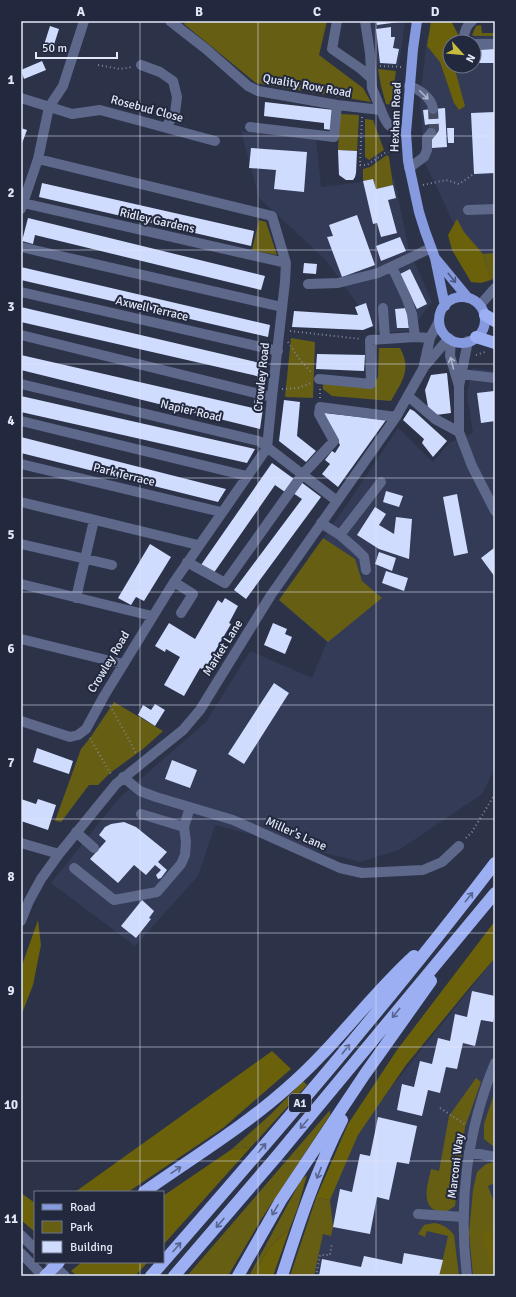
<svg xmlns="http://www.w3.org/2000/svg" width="516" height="1297" viewBox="0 0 516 1297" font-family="Signika,sans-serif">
<rect width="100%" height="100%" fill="#2c3349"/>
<path fill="#333b57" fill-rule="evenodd" d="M371 21H405L399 66 378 64Z
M495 36V282L491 280 454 224 425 163 420 102 427 38ZM450 42H474V66H450Z
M241 131 316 139 321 187 394 178 409 250 432 302 410 331 378 333 325 259 259 198Z
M472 368 495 371V768L482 794 399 850 360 862 215 825 198 876 135 946 51 883 120 797 206 722 250 651 312 678 327 642 279 600 344 509 398 428 433 462 449 443 473 433 467 394Z
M495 958V1276H295L353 1135Z"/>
<path fill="#665e13" d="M186 21H327L319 55 363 88 371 102 256 83 184 24Z
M481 25 482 33H495V36H474L472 35 476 26Z
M378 69 396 71 391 105 386 104 381 86Z
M340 114 359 115 357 151 338 150Z
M365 119 373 120 384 150 369 160 365 157Z
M387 155 389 157 393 185 376 189 373 179 363 181V169L370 167Z
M259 220 266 222 277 255 252 250Z
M495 253V278L491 280 483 254Z
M291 338 315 342 313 398 285 397Z
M379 348H400C412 370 402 381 391 401L332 396 323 389V383L371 388 378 377Z
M323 538 355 559 362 581 382 598 328 642 279 600Z
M114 702 163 731 143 749 110 773 98 785H89L61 822 55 821 81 749 90 738Z
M476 1078 481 1082 465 1127 455 1206 446 1212C442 1211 436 1211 433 1209 421 1200 429 1181 431 1169L439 1171 449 1116Z
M303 1081 307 1085 251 1147 232 1149 271 1114Z
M495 1091V1142L494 1147 484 1139V1124Z
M330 1110V1115L262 1218 228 1276H187Z
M495 1162V1183L488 1186 495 1205V1276H473L469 1233 473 1190 477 1172 486 1164Z
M307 1175 298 1207 290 1228 269 1248 252 1276H249L301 1180Z
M316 1198 330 1200 333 1227 331 1236 323 1234 314 1276H290Z
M434 1223C442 1224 449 1228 454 1235L459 1276H439L448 1236 427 1231 425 1237 418 1234 424 1225Z"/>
<path fill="#6a610a" d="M431 21H451L459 36 458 42H450V66H454L465 106 459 110 454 103 440 62 427 46Z
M457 219 464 232 483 254 491 280 481 283 471 282 452 250 448 235Z
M38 920 41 945 33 985 21 1016V968Z
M495 921V958L470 987 406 1065 358 1135 330 1200 316 1198 348 1124 397 1050Z
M272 1051 291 1069 223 1128 128 1192H75Z
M251 1147 163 1245V1196L232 1149Z
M21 1193 35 1203V1232L21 1220Z
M290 1228 273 1276H252L269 1248Z
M490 1229 495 1247V1276H493L482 1235Z
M82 1262H148L135 1276H77L71 1271Z"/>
<path fill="#d0dcfe" d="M376 21H399V22L377 25Z
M50 26 59 29 52 51 43 48Z
M391 27V37H395L393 48 399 49 396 64 380 63 376 29Z
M495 49V63H475V50Z
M42 61 46 70 24 79 21 70Z
M265 102 334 110 332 130 324 129V123L264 116Z
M445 108 447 147 432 148 430 124 425 125 423 110Z
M495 112V173L474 174 471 113Z
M21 128 27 130 21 146Z
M447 128H454V143H448Z
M251 148 307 152 304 192 274 189 276 170 249 168Z
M338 150 357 151 356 173 355 177 353 180H346L339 175Z
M373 179 376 189 393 185 396 198 388 200 397 233 381 237 377 223 373 224 363 181Z
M42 183 254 231 251 246 39 197Z
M357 215 375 265 342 277 327 237 333 236 329 225Z
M28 218 265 276 261 290 35 235 33 244 22 241Z
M400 237 406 251 381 261 376 246Z
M304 263 317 264 316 274 303 273Z
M21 267 270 325 268 337 21 280Z
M410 269 427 304 417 309 400 274Z
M366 303 373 326 363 330 292 327 294 311 358 315 355 307Z
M21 307 264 364 261 377 21 322Z
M407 308 409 328H397L395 309Z
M317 354 365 355 364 371 316 369Z
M21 355 253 408 255 399 264 401 260 429 21 370Z
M447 373 451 413 436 415 428 407 425 390 431 375Z
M494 391 495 421 481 423 477 393Z
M21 396 255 449 247 463 21 412Z
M284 400 300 402 297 436 316 451 306 462 279 441Z
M410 409 414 411 447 441 433 457 422 443 424 439 403 420Z
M324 413 386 420 338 487 322 474 330 464 325 460 332 451 335 453 340 445Z
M21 437 226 489 218 502 21 453Z
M272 463 294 479 285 492 275 485 213 574 201 565Z
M301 482 321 497 246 599 234 590 302 499 293 493Z
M386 491 403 496 399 507 383 502Z
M457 494 468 553 454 556 443 497Z
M375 507 386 514 379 525 394 534 396 517 412 519 409 559 379 549 357 535Z
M150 544 171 557 144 601 136 597 131 605 118 598Z
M494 548 495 549V577L481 558Z
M379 552 396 558 392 571 375 564Z
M386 571 408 578 404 591 382 583Z
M225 598 238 606 229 623 231 624 214 653 216 654 206 671 200 668 184 696 164 685 180 657 166 649 165 652 155 646 169 623 195 639 218 600 222 603Z
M273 623 287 629 285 634 292 637 285 654 264 645Z
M274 683 289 693 244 764 228 754Z
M155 704 165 710 155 726 138 715 143 705 151 710Z
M37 748 73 761 69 774 33 762Z
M172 760 197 770 190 788 165 779Z
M21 799 36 804 38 799 56 805 48 830 21 821Z
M124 822 136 827 167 852 158 862 167 870 161 878 158 879 156 875 161 870 155 865 146 875 134 865 118 883 90 859 106 841 99 835 105 827 111 824Z
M142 900 154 911 149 918 151 919 136 938 121 926Z
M472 991 495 996V1013L493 1022 481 1020 475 1046 463 1043 457 1069 446 1067 440 1093 428 1090 422 1116 397 1110 402 1084 414 1087 420 1061 432 1064 438 1038 450 1041 455 1014 467 1017Z
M378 1117 417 1126 409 1164 397 1162 389 1200 377 1197 370 1234 333 1227 340 1189 352 1192 360 1154 370 1156Z
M404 1253 443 1260 439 1276H319L322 1259 361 1267 364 1256 402 1264Z"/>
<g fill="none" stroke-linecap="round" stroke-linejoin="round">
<path stroke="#474e63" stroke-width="10" stroke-dasharray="10 5" stroke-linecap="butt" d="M431 133 434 129 433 109"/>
<path stroke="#81879a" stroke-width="2" stroke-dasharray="1 3" stroke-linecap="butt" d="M98 65 120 69 132 67
M380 66 402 67
M362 117 360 165H367L385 153 398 148
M423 185 446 180 459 184 474 174
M290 331 361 339
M288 342 300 360 311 372
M476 355 485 352
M282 389 298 388 311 383
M320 389V398
M110 706 123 729 137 755
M90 738 112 776
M466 838 472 832 495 794
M440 1108 466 1125
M21 1273 25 1276
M316 1276 320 1255H330L332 1243"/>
<path stroke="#5e688a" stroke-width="10" d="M170 21 206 49 248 86 258 91 337 105 381 110C387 126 389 128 406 133
M337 21 332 49 361 69 371 78
M365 21 370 53 372 88 381 110
M467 42 464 39C464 32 466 26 472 21
M474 44H495
M141 65 160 72 173 81 177 97 175 113 166 127
M409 86C419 89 432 98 433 109
M21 98 72 114 100 110 215 141
M250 127 334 137 337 105
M409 168 424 157 427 150V138L431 133
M23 203 286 263
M21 209 38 159 49 107 63 86 84 21
M468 210 495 209
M21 247 282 307
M392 267 407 299 412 314 415 337
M308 284 338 283 378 273 431 248
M21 292 278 351
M480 305 495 288
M383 308 385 339
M21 335 272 397
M451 340 450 356 459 386
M468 341 459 386V432L472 466 495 511
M424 365 430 338 439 321
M461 374 495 378
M319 379 371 384 370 340 415 337 430 338
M21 384 259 441 337 501
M408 396 435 419 459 432
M21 421 247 476
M21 464 221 512
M21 502 198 545
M321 523 340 535 381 482
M340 535 356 549 364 557 366 570
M21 544 112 565
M187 562 225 583 302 475 334 441 319 414 320 407 396 417
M174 582 193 594 181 613
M21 584 152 616
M76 598 94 520
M21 639 123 664
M21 721 70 737 78 735 86 729 104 696 174 582 267 448 272 397 285 282 286 263 272 216 38 159
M123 777 140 791 156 797 233 820 340 868 362 873 423 870 442 862 459 846
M141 814 184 827
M76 832 94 848
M21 843 59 854
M74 868 114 900 157 892 181 864 185 855 186 842 184 827 190 807
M21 921 29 901 41 879 59 854 116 784 183 730 200 710 271 595 396 417 424 367 449 338
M469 1152 495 1157
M418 1214 464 1217
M21 1235 35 1249
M21 1253 43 1276
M50 1262 65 1276
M467 1276C458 1204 467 1130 495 1063"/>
<path stroke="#869adf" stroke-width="10" d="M417 21 413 49 406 133 408 161 419 212 425 231 435 258 445 306
M435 258 468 298
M439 320a23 23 0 1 1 46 0a23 23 0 1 1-46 0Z"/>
<path stroke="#9baff2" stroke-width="12" d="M485 315 495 321
M476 337 495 343
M144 1192C192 1158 242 1128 286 1089 333 1049 369 997 414 956
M45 1276 59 1262
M151 1276C269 1141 387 1005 495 863
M174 1276 277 1156 495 893
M238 1276 281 1200 365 1074 431 981
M282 1276C299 1223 317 1169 342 1120"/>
</g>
<defs><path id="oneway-shaft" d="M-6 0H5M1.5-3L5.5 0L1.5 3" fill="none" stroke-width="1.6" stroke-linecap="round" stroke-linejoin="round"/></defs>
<g stroke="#aeb5cb">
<use href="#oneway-shaft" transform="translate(424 95) rotate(45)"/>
<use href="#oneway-shaft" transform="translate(452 363) rotate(-104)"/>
</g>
<use stroke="#4a567f" href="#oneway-shaft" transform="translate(452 278) rotate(51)"/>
<g stroke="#586590">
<use href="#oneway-shaft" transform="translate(469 897) rotate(-52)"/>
<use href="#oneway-shaft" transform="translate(396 1013) rotate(129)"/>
<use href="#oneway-shaft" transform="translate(346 1049) rotate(-51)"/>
<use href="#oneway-shaft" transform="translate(304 1124) rotate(130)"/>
<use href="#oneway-shaft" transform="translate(262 1148) rotate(-49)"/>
<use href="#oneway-shaft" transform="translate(176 1170) rotate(-34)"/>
<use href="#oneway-shaft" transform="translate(319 1173) rotate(111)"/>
<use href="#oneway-shaft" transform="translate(275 1210) rotate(120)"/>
<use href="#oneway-shaft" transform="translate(220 1223) rotate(131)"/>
<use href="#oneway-shaft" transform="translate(177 1247) rotate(-49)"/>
</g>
<path fill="none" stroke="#e3e8f7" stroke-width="1" stroke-opacity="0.55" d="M140 21V1192M258 21V1276M376 21V1276M21 136H495M21 250H495M21 364H495M21 478H495M21 592H495M21 705H495M21 819H495M21 933H495M21 1047H495M21 1161H495M140 1262V1276"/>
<g text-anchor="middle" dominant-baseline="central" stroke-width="4" stroke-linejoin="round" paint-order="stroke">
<rect fill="#22293f" stroke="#a9afc0" stroke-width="1" x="289" y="1094" width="22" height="18" rx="3"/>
<g font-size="11" font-weight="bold" fill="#e3e8f7">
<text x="300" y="1103">A1</text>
</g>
<g font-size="12" fill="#e3e8f7" stroke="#22293f">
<text transform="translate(307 86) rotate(10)">Quality Row Road</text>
<text transform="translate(147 109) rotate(15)">Rosebud Close</text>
<text transform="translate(396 117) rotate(-88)">Hexham Road</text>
<text transform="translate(157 221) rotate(13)">Ridley Gardens</text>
<text transform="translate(152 309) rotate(13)">Axwell Terrace</text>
<text transform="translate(262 377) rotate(-84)">Crowley Road</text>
<text transform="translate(191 411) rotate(13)">Napier Road</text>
<text transform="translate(124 475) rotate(14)">Park Terrace</text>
<text transform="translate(223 648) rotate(-58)">Market Lane</text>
<text transform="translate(109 662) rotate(-59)">Crowley Road</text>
<text transform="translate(296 834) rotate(24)">Miller's Lane</text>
<text transform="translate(456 1166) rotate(-83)">Marconi Way</text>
</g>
</g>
<rect width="516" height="1297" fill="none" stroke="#22293f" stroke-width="44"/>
<rect x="34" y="1191" width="130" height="72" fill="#22293f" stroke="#6f7589"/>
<rect x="42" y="1204" width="20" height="6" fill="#869adf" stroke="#6f7589"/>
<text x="70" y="1211" font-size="12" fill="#e3e8f7">Road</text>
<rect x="42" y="1221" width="20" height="12" fill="#665e13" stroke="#6f7589"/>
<text x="70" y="1231" font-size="12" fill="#e3e8f7">Park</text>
<rect x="42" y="1241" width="20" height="12" fill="#d0dcfe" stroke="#6f7589"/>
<text x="70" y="1251" font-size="12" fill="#e3e8f7">Building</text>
<g transform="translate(462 54) rotate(117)"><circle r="19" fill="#22293f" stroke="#6f7589"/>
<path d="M0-3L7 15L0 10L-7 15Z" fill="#c8bb3b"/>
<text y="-6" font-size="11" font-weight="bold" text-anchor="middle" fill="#e3e8f7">N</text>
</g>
<path d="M36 52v6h81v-6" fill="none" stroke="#e3e8f7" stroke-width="2"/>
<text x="42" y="52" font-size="12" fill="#e3e8f7" stroke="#22293f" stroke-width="3" paint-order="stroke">50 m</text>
<rect x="22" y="22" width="472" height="1253" fill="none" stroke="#e3e8f7" stroke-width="1.5"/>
<g font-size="13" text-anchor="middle" font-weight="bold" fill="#e3e8f7">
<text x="81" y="16">A</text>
<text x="199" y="16">B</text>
<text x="317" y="16">C</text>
<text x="435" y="16">D</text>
<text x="11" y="84">1</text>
<text x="11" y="197">2</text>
<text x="11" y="311">3</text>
<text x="11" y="425">4</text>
<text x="11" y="539">5</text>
<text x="11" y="653">6</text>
<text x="11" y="767">7</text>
<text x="11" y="881">8</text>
<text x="11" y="995">9</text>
<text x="11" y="1109">10</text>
<text x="11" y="1223">11</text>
</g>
</svg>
